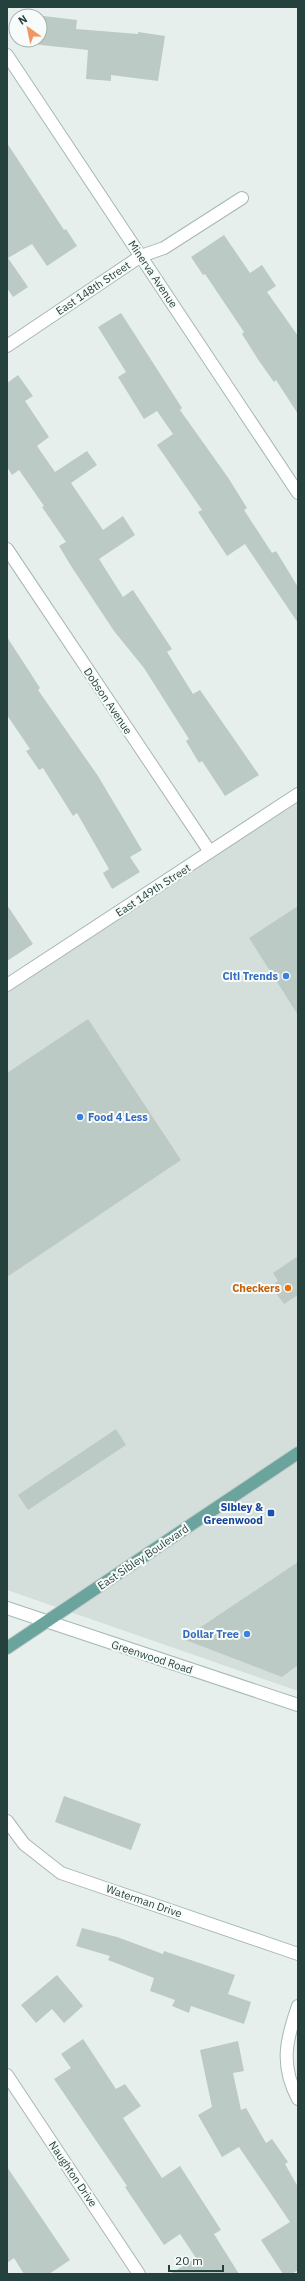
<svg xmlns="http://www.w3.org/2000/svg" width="305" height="2281" viewBox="0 0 305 2281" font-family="'IBM Plex Sans',sans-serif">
<rect width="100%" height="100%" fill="#e6efec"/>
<path fill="#d4dfdb" d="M298 797V1691L7 1590V990Z"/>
<path fill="#bbcac5" d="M35 15 77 20 76 29 138 34V32L165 36 158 81 111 75V81L86 79 88 50 32 44V40H40V16Z
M7 143 64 230 66 229 77 246 47 266 32 244 8 258 28 287 13 297 7 288Z
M224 235 250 273 262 265 276 286 267 292 298 336V414L276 380 274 382 259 361 242 334 244 332 205 274 203 275 191 257Z
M121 313 182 408 180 410 229 479 247 508 244 510 272 553 276 551 298 587V623L245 544 227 556 198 512 202 510 157 445 173 434 157 411 144 419 118 377 126 372 98 327Z
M18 375 33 396 25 401 49 437 37 446 55 472 87 451 97 465 71 483 103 530 123 516 135 535 99 559 123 597 133 590 172 649 167 652 193 694 200 690 259 775 225 796 202 761 199 763 186 741 189 739 144 668 114 631 71 566 59 546 66 542 42 507 44 506 19 470 12 475 7 467V383Z
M7 637 40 688 38 690 98 776 142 850 130 857 140 872 112 889 103 873 109 869 77 813 73 816 43 768 39 770 26 751 30 749 7 715Z
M7 905 33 944 7 961Z
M298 906V1015L249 938Z
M88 1019 181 1160 7 1277V1073Z
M298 1256V1295L284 1304 271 1286 278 1281 273 1273Z
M116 1429 126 1445 28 1510 18 1495Z
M298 1562V1665L282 1677 183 1639Z
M64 1796 141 1824 131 1850 55 1822Z
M82 1928 117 1937 163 1954 164 1951 235 1975 228 1994 251 2002 244 2024 191 2006 189 2013 172 2006 175 2000 150 1991 154 1978 108 1960 110 1956 76 1946Z
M57 1975 83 2006 64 2023 52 2009 36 2023 21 2005Z
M83 2039 116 2089 125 2084 141 2106 123 2118 162 2178 180 2166 221 2230 214 2234 239 2274H170L196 2258 180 2234 164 2245 125 2187 127 2186 54 2079 71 2068 61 2054Z
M238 2041 244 2071 233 2073 241 2110 246 2108 266 2143 272 2139 288 2162 285 2164 298 2187V2270L292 2274H283L261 2240 290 2222 239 2147 222 2157 198 2115 212 2107 200 2050Z
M7 2167 70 2260 49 2274H24L14 2258 7 2263Z"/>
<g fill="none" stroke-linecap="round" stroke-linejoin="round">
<g stroke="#a8b7b4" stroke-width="14">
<path id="street" d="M7 55 298 493
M7 346 141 256 164 248 242 198
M7 549 210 852
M7 985 298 794
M7 1821 24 1844 61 1873 298 1954
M298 2006C286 2040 280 2065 298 2099
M7 2075 139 2274"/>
</g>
<g stroke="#a4bbb5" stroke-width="14">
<path id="secondary" d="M7 1608 298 1705"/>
</g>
<g stroke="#c2cac9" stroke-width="14">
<path id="primary" d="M7 1648 298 1453"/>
</g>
<use href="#street" stroke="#fff" stroke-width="12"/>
<use href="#secondary" stroke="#fff" stroke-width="12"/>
<use href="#primary" stroke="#6ba49c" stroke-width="12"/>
</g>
<g fill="#3f7fe0" stroke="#f7fbf9" stroke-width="1.5">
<circle cx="286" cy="976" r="4"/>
<circle cx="80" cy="1117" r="4"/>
<circle cx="247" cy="1634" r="4"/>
</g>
<circle fill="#e8710a" stroke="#f7fbf9" stroke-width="1.5" cx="288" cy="1288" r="4"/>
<rect fill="#1a4fb4" stroke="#f7fbf9" stroke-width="1.5" x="267" y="1509" width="8" height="8" rx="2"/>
<g text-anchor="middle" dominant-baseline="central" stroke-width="4" stroke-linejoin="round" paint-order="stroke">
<g font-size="11" fill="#24413d" stroke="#f7fbf9">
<text transform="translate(153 274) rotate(56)">Minerva Avenue</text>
<text transform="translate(93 288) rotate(-34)">East 148th Street</text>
<text transform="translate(108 701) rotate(56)">Dobson Avenue</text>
<text transform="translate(153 890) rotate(-33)">East 149th Street</text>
<text transform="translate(143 1557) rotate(-34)">East Sibley Boulevard</text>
<text transform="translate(152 1657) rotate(18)">Greenwood Road</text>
<text transform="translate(144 1901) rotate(19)">Waterman Drive</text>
<text transform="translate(73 2174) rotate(56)">Naughton Drive</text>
</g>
<g font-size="11" font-weight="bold" fill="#366cbe" stroke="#f7fbf9" text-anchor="end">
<text x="278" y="976">Citi Trends</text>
<text x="88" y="1117" text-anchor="start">Food 4 Less</text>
<text x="239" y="1634">Dollar Tree</text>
</g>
<g font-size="11" font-weight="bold" fill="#c56008" stroke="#f7fbf9" text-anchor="end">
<text x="280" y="1288">Checkers</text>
</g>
<g font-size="11" font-weight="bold" fill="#164399" stroke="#f7fbf9" text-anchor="end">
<text x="263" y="1507">Sibley &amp;<tspan x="263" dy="13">Greenwood</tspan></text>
</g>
</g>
<rect width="305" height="2281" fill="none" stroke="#24413d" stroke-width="16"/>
<g transform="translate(28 28) rotate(327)"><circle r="19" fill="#f7fbf9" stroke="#a3b1ae"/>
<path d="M0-3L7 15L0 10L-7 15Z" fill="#f19661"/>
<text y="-6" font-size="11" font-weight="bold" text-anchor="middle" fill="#24413d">N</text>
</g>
<path d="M169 2265v6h54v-6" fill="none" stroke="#24413d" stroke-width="2"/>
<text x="175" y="2265" font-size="12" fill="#24413d" stroke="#f7fbf9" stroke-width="3" paint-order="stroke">20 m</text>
</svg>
